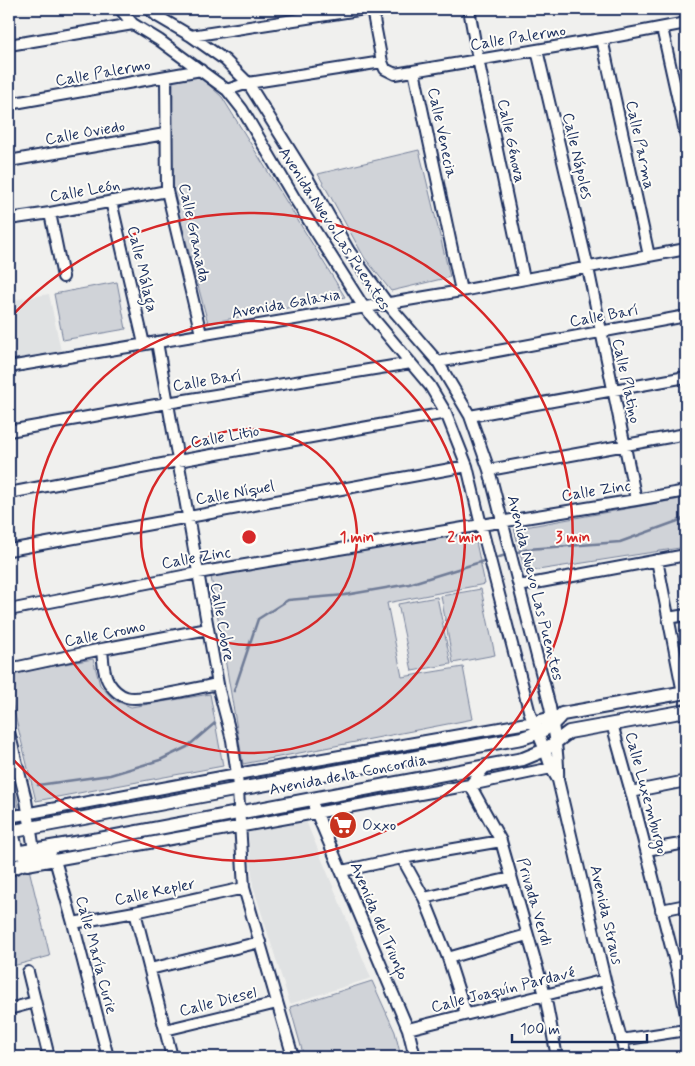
<svg xmlns="http://www.w3.org/2000/svg" width="695" height="1066" viewBox="0 0 695 1066" font-family="Mynerve,sans-serif">
<rect width="100%" height="100%" fill="#f0f0ee"/>
<filter id="ink" filterUnits="userSpaceOnUse"><feTurbulence type="fractalNoise" baseFrequency=".02" numOctaves="2"/><feDisplacementMap in="SourceGraphic" scale="10" xChannelSelector="R" yChannelSelector="G"/><feConvolveMatrix kernelMatrix="1 2 1 2 8 2 1 2 1" color-interpolation-filters="sRGB"/></filter>
<g filter="url(#ink)">
<path fill="#e0e2e3" d="M49 294 61 351 9 360V301Z
M306 821 371 978 290 1004 253 886 248 831Z"/>
<path fill="#d0d3d8" stroke="#76819b" d="M199 76 222 97 345 297 208 323 171 185 173 81Z
M419 150 450 277 391 291 364 257 318 174Z
M117 282 126 329 63 340 54 294Z
M686 498V547L525 572 514 529Z
M473 528 485 584 387 603 402 677 463 667 473 719 243 764 211 577Z
M481 589 495 655 453 663 441 596Z
M437 597 451 664 412 671 398 604Z
M93 659 100 685 114 700 131 707 210 694 223 766 36 801 9 691V674Z
M9 766 19 807 12 809 9 794Z
M29 869 50 956 9 967V873Z
M372 981 395 1032 401 1057H304L290 1007Z"/>
<g fill="none" stroke-linecap="round" stroke-linejoin="round">
<path stroke="#6f7b97" stroke-width="2.5" d="M514 553 528 549 620 542 686 518
M493 559 509 554
M234 691 258 619 288 600 345 595 409 584 487 560
M38 785 110 775 160 760 187 747 215 723"/>
<g stroke="#1b2f5e" stroke-width="14">
<path id="minor" d="M120 9 133 24 159 40 227 90 242 109 295 199 363 306 430 386 446 413 467 466 481 525 530 714 545 750 551 768 558 780
M149 9 157 16 191 36 225 60 248 83 308 179 349 251 387 303 438 362 470 416 489 470 550 707C554 732 559 755 558 780L605 980 626 1057
M372 9 382 62 385 69 395 74 602 39 686 23
M376 9H393
M469 9 478 59 524 279
M662 28 686 136
M191 36 365 9
M602 39 649 256
M9 45 133 24
M537 50 588 268 636 500
M414 71 461 291
M166 77 167 191 201 334
M227 90 248 83 382 62
M9 104 201 70
M9 161 165 134
M111 201 144 344
M50 213 63 277
M9 219 50 213 167 191
M157 342 219 690 232 740 237 774 244 888 293 1057
M438 362 686 316
M9 367 461 291 686 249
M470 416 686 377
M9 431 167 403 411 363
M489 470 686 434
M9 493 178 461 446 413
M9 550 467 466
M657 560 683 693
M519 586 686 555
M9 610 198 573 481 525 636 500 686 491
M668 618 686 615
M102 649C103 659 103 674 109 683 113 689 119 695 126 697 140 702 200 687 218 684
M9 669 102 649 208 629
M612 724 631 792 677 970 686 1015
M9 732 26 800 34 850
M486 766 470 785 501 841 545 995 557 1057
M631 792 686 781
M314 807 408 1029 415 1057
M9 815 18 853
M9 817 237 774 533 722 556 716
M646 850 686 843
M402 858 424 898 448 958 466 1014
M55 860 73 923 108 1057
M27 865 470 785 556 767
M342 871 402 858 501 841
M424 898 511 878
M661 910 686 905
M135 912 172 1057
M73 923 135 912 244 888
M448 958 527 935
M150 969 260 942
M28 972 49 1057
M9 1009 35 1002
M408 1029 605 980
M165 1030 277 1003
M621 1040 686 1030"/>
</g>
<g stroke="#1b2f5e" stroke-width="16">
<path id="major" d="M9 832 239 789 522 738C541 732 549 730 562 714L686 692
M9 854 111 837 523 759 545 750 569 732 686 711
M13 868 50 852"/>
</g>
<use href="#minor" stroke="#fdfcf7" stroke-width="10"/>
<use href="#major" stroke="#fdfcf7" stroke-width="12"/>
</g>
</g>
<g fill="none" stroke="#d62828" stroke-width="2.5">
<circle cx="249" cy="537" r="108"/>
<circle cx="249" cy="537" r="216"/>
<path d="M10 318A324 324 0 1 1 10 756"/>
</g>
<defs>
<g id="supermarket-disc" transform="scale(1.4375)"><circle r="9.5" fill="#c8321e" stroke="#fdfcf7"/><path d="M-6-5.5h2.5l.6 2H6L4.5 2H-2.5L-4.4-4H-6ZM-1.5 3.2a1.3 1.3 0 1 0 .1 0ZM3 3.2a1.3 1.3 0 1 0 .1 0Z" fill="#fff"/></g>
</defs>
<g fill-rule="evenodd">
<use href="#supermarket-disc" x="343" y="825"/>
</g>
<g text-anchor="middle" dominant-baseline="central" stroke-width="4" stroke-linejoin="round" paint-order="stroke">
<g font-size="16" fill="#1b2f5e" stroke="#fdfcf7">
<text transform="translate(518 38) rotate(-9)">Calle Palermo</text>
<text transform="translate(103 73) rotate(-10)">Calle Palermo</text>
<text transform="translate(85 133) rotate(-10)">Calle Oviedo</text>
<text transform="translate(442 133) rotate(78)">Calle Venecia</text>
<text transform="translate(511 141) rotate(78)">Calle Génova</text>
<text transform="translate(640 145) rotate(78)">Calle Parma</text>
<text transform="translate(577 156) rotate(77)">Calle Nápoles</text>
<text transform="translate(85 191) rotate(-10)">Calle León</text>
<text transform="translate(334 229) rotate(57)">Avenida Nuevo Las Puentes</text>
<text transform="translate(194 233) rotate(78)">Calle Granada</text>
<text transform="translate(142 269) rotate(77)">Calle Málaga</text>
<text transform="translate(286 304) rotate(-10)">Avenida Galaxia</text>
<text transform="translate(604 316) rotate(-10)">Calle Barí</text>
<text transform="translate(207 381) rotate(-9)">Calle Barí</text>
<text transform="translate(626 381) rotate(78)">Calle Platino</text>
<text transform="translate(225 437) rotate(-10)">Calle Litio</text>
<text transform="translate(596 491) rotate(-9)">Calle Zinc</text>
<text transform="translate(235 493) rotate(-10)">Calle Níquel</text>
<text transform="translate(196 558) rotate(-10)">Calle Zinc</text>
<text transform="translate(535 588) rotate(76)">Avenida Nuevo Las Puentes</text>
<text transform="translate(222 622) rotate(80)">Calle Cobre</text>
<text transform="translate(105 634) rotate(-11)">Calle Cromo</text>
<text transform="translate(348 775) rotate(-11)">Avenida de la Concordia</text>
<text transform="translate(646 793) rotate(75)">Calle Luxemburgo</text>
<text transform="translate(155 892) rotate(-12)">Calle Kepler</text>
<text transform="translate(534 902) rotate(74)">Privada Verdi</text>
<text transform="translate(606 915) rotate(77)">Avenida Straus</text>
<text transform="translate(379 921) rotate(67)">Avenida del Triunfo</text>
<text transform="translate(96 955) rotate(75)">Calle María Curie</text>
<text transform="translate(503 990) rotate(-14)">Calle Joaquín Pardavé</text>
<text transform="translate(218 1002) rotate(-14)">Calle Diesel</text>
</g>
<g font-size="16" fill="#1b2f5e" stroke="#fdfcf7" text-anchor="start">
<text x="362" y="825">Oxxo</text>
</g>
</g>
<circle cx="249" cy="537" r="8" fill="#d62828" stroke="#fdfcf7" stroke-width="2.5"/>
<g font-size="15" text-anchor="middle" font-weight="bold" fill="#d62828" stroke="#fdfcf7" stroke-width="4" stroke-linejoin="round" paint-order="stroke">
<text x="357" y="542">1 min</text>
<text x="465" y="542">2 min</text>
<text x="573" y="542">3 min</text>
</g>
<rect width="695" height="1066" fill="none" stroke="#fdfcf7" stroke-width="30"/>
<rect x="15" y="15" width="665" height="1036" fill="none" stroke="#1b2f5e" stroke-width="2" filter="url(#ink)"/>
<path d="M512 1034v8h135v-8" fill="none" stroke="#1b2f5e" stroke-width="2.5"/>
<text x="520" y="1034" font-size="15" fill="#1b2f5e" stroke="#fdfcf7" stroke-width="4" paint-order="stroke">100 m</text>
</svg>
